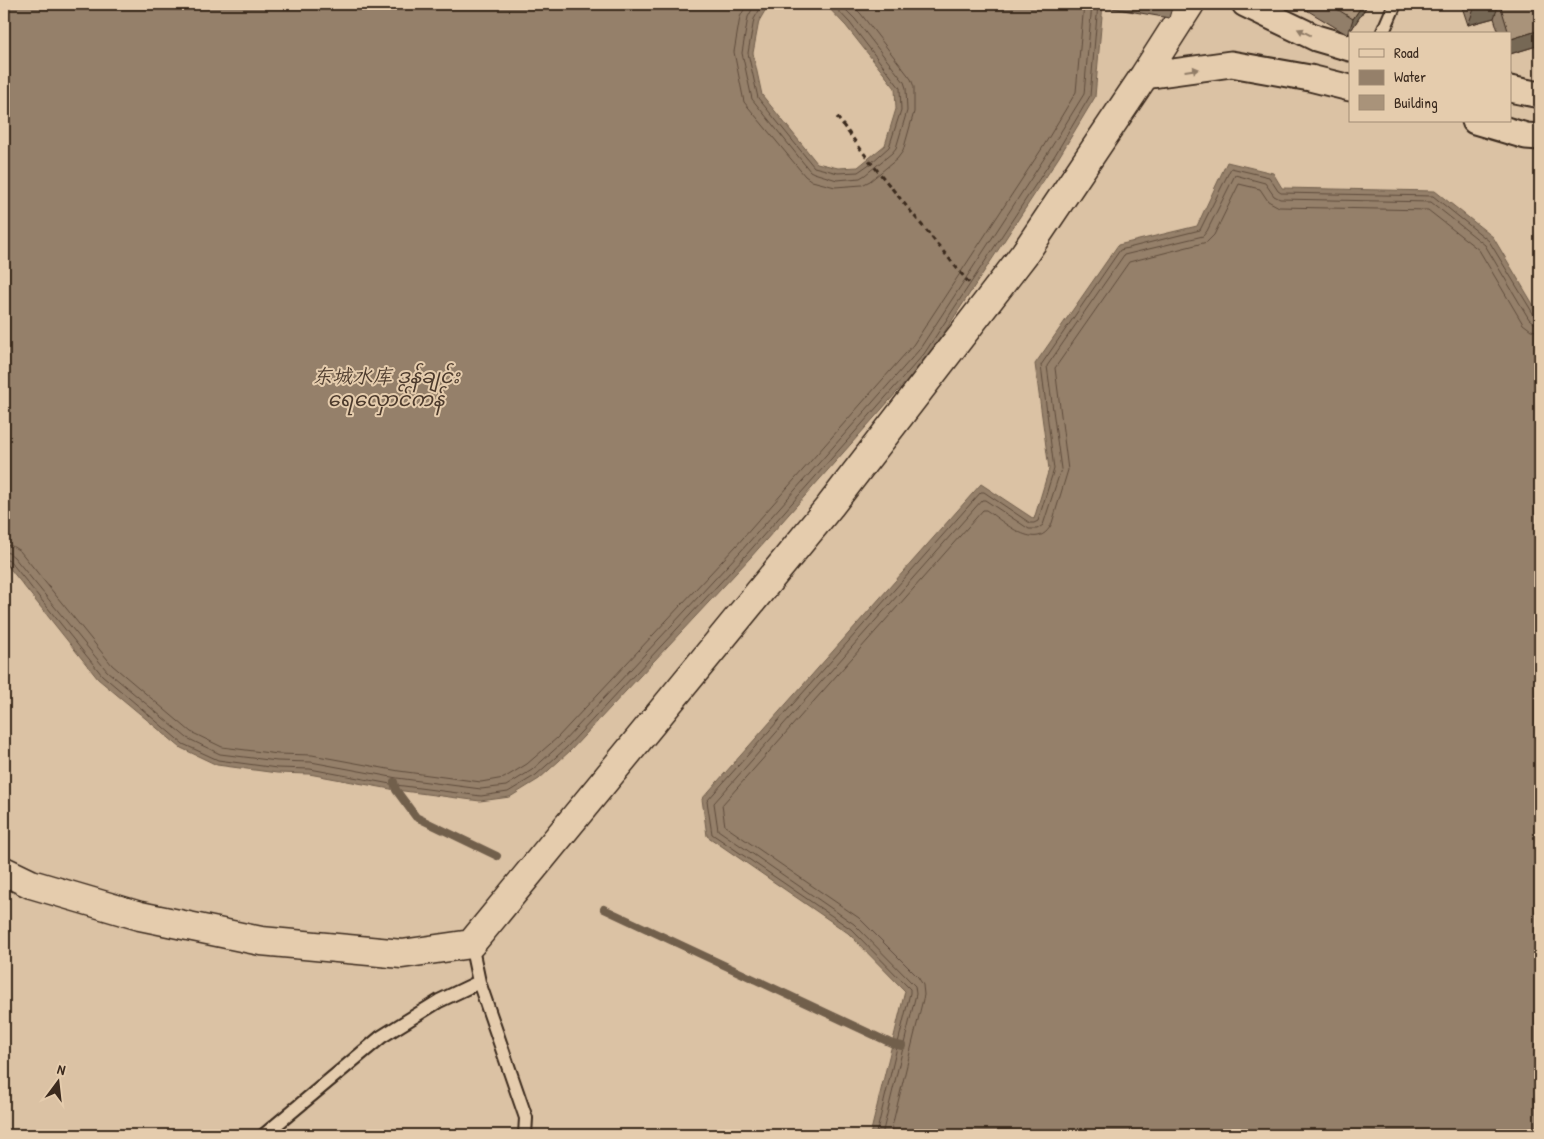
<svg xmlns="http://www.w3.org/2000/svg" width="1544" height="1139" viewBox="0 0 1544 1139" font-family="'Patrick Hand','LXGW WenKai TC','Noto Sans Myanmar',sans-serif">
<rect width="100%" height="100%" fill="#dbc2a4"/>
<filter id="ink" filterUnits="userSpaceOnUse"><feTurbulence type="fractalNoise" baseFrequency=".02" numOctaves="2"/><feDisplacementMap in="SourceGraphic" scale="10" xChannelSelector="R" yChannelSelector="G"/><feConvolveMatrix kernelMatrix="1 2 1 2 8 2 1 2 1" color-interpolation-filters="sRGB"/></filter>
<g filter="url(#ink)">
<path fill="#95806a" stroke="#715e4c" d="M4 4H769L759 21 753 53 762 95 817 163 838 168 858 167 885 145 896 109 895 88 846 26 825 4H1103L1095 97 1059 157 928 357 750 558 570 751 539 779 510 797 480 801 396 790 309 774 277 773 217 765 181 748 98 679 4 561Z
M1227 162 1273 173 1282 188 1435 191 1493 237 1540 316V1135H870L905 991 848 933 707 836 702 799 981 484 1034 519 1049 469 1035 364 1118 245 1197 226Z"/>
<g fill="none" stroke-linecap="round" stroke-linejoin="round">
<path stroke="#5f4c3c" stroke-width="1" d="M747 4 740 17 734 52 744 102 805 176 812 181 835 187 862 185 870 181 897 159 903 151 914 112V87L911 79 861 14 851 4
M755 4 748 17 742 53 752 99 810 171 814 173 837 180 860 178 865 175 892 153 896 148 907 111 906 88 904 82 855 19 840 4
M763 4 754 19 748 53 758 98 814 167 838 173 858 172 871 163 889 147 901 110 900 88 850 23 832 4
M4 545 12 546 20 551 112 665 191 732 222 747 278 754 312 755 399 771 481 782 504 778 527 764 557 738 736 546 913 345 1043 147 1076 92 1084 4
M4 552 9 553 14 557 107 671 187 738 220 754 277 761 311 762 397 778 481 789 506 786 532 770 562 743 741 551 919 350 1049 151 1084 94 1092 4
M4 559 10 561 102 675 183 744 218 760 277 768 310 769 396 785 481 796 508 792 536 775 566 748 746 555 924 354 1055 155 1090 96 1098 4
M876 1135 910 993V989L851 929 712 834 707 801 981 492H984L1030 523H1034L1038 521 1054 469 1041 365 1120 250 1200 230 1231 168 1269 177 1278 191 1281 193 1433 196 1489 241 1534 315 1540 318
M882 1135 916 994 915 986 854 924 718 830 714 803 982 500H985L1029 529H1037L1043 525 1061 469 1047 366 1124 255 1203 236 1207 231 1235 175 1265 183 1274 196 1280 199 1431 202 1485 245 1529 319 1534 323 1540 324
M890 1135 924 995 923 985 918 977 859 918 725 826 722 805 983 510H986C1003 521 1038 555 1052 523L1068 470 1055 368 1129 262 1207 242 1214 235 1239 184 1260 189 1268 201 1279 207 1428 210 1479 250 1523 324 1531 330 1540 332"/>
<path stroke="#715e4c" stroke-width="8" d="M394 782 396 790 416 817 497 856
M604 909 893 1044 902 1046"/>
<g stroke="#3b2a1e" stroke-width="16">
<path id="service" d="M1382 34 1395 4
M479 982 526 1118 525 1135
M264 1135 381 1037 439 1001 479 982 471 944"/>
</g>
<g stroke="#3b2a1e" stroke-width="29">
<path id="minor" d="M1245 4 1316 38 1350 48
M1144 76 1231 64 1310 78 1350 88
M1510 89 1540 95
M1475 121 1526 136 1540 137"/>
</g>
<g stroke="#3b2a1e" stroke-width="31">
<path id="tertiary" d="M4 871 31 884 140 916 261 941 402 954 471 944 830 506 1025 253 1144 76 1190 4"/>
</g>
<path stroke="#3b2a1e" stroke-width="3" stroke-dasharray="5 4" stroke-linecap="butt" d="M837 117 868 159 969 283"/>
<use href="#service" stroke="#e5ccad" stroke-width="12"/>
<use href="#minor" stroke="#e5ccad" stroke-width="25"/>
<use href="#tertiary" stroke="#e5ccad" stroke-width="28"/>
</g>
<path fill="#917e69" stroke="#3b2a1e" d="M1113 4H1173L1169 18 1112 8Z
M1307 4H1368L1348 35 1305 9Z
M1461 4H1540V45L1510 54V34H1499L1494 18 1468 25Z"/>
<path fill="#766755" stroke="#3b2a1e" d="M1363 4H1368L1348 35 1353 19Z
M1492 4H1499L1494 18 1468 25 1474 9Z
M1540 30V45L1510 54V41L1511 39Z"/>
<path fill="#a9937a" stroke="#3b2a1e" d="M1329 4H1363L1353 19Z
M1472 4H1492L1474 9Z
M1500 4H1540V30L1511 39 1510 34H1509Z
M136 1132 138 1135H131Z"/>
<defs><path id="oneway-solid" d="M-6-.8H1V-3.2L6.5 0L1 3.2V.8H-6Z" transform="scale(1.25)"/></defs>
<g fill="#907b66">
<use href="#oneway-solid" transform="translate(1304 32) rotate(-154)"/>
<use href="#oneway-solid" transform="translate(1192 70) rotate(-8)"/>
</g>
</g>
<g text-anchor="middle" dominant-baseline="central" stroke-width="4" stroke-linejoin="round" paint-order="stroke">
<g font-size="20" font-style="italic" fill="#4d3b2d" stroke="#e5ccad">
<text x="386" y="375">东城水库 ဒွန်ချင်း<tspan x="386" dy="23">ရေလှောင်ကန်</tspan></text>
</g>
</g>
<rect width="1544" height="1139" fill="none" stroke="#e5ccad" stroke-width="20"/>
<rect x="10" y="10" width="1524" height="1119" fill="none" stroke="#3b2a1e" stroke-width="2" filter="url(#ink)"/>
<rect x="1349" y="32" width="162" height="90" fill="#e5ccad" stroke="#a18b74"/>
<rect x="1359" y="49" width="25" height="8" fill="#e5ccad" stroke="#a18b74"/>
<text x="1394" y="58" font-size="15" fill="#3b2a1e">Road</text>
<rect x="1359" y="70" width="25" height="15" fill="#95806a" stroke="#a18b74"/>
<text x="1394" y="82" font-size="15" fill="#3b2a1e">Water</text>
<rect x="1359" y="95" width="25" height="15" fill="#a9937a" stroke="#a18b74"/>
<text x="1394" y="108" font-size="15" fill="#3b2a1e">Building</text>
<g transform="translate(58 1082) rotate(15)" stroke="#e5ccad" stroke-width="4" paint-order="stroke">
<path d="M0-4L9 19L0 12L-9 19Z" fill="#3b2a1e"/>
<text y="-8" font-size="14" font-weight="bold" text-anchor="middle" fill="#3b2a1e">N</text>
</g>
</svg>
